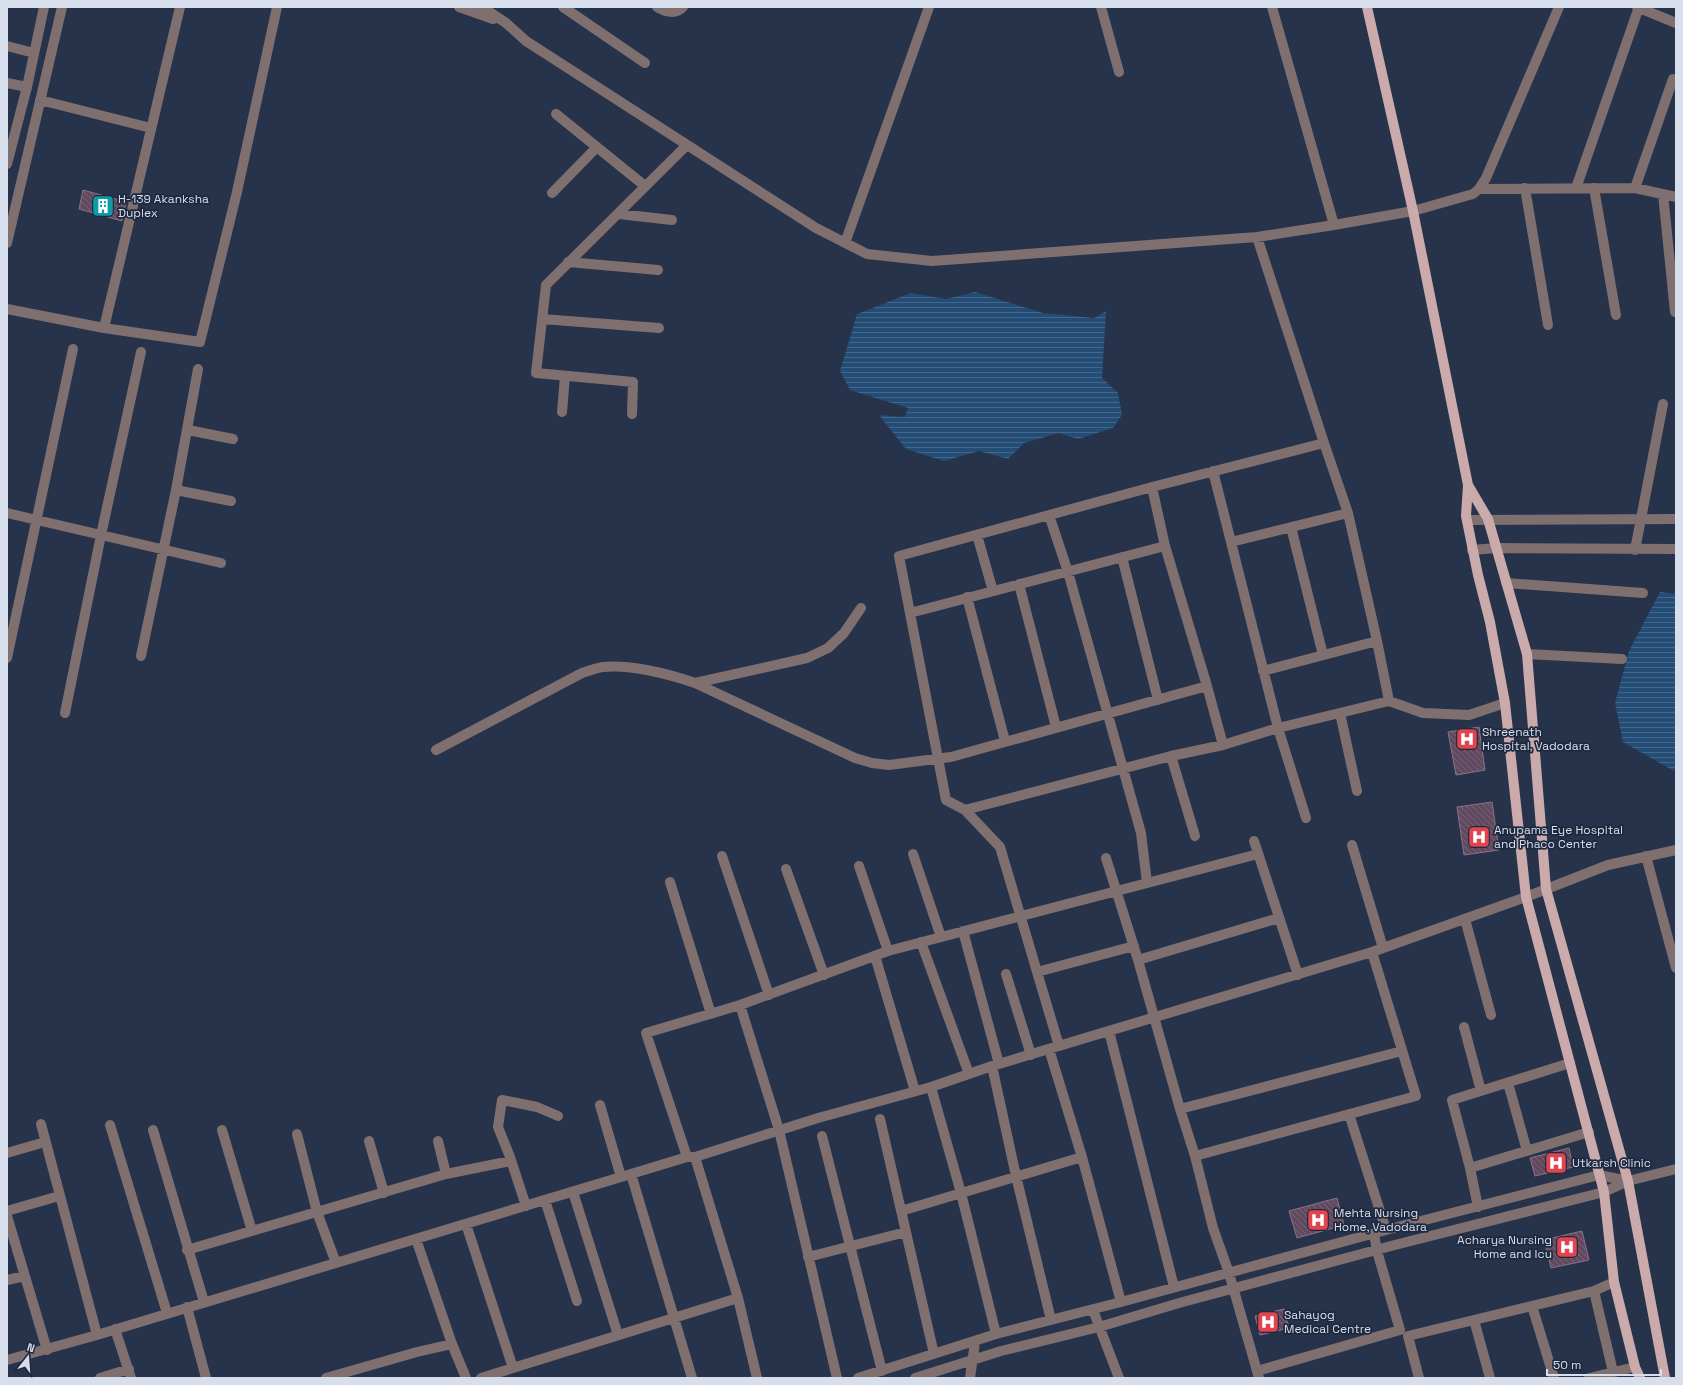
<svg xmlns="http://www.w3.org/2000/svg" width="1683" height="1385" viewBox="0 0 1683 1385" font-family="'Space Grotesk',sans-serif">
<defs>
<pattern id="water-rules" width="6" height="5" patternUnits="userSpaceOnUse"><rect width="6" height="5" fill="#244d76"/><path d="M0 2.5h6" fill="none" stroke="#43668a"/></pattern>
<pattern id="building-back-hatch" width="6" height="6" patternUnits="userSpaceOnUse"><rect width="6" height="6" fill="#614a5f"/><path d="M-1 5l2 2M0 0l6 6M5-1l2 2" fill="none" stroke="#776476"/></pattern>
</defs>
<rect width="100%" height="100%" fill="#27334a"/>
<path fill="url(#water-rules)" d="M975 292 1043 313 1094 318 1106 311 1102 378 1118 393 1122 415 1113 428 1078 439 1059 433 1024 443 1008 459 979 451 944 461 906 449 879 415 905 417 908 408 850 390 840 371 857 314 911 293 946 299Z
M1660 592 1676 594V771L1672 770 1623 742 1615 703 1629 651Z"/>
<path fill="url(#building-back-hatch)" stroke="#8b7288" d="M83 190 126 202 122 221 79 209Z
M1479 727 1485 770 1456 775 1448 732Z
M1492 802 1499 850 1464 855 1457 807Z
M1569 1148 1573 1167 1535 1176 1530 1158Z
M1337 1198 1344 1225 1297 1238 1289 1211Z
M1582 1231 1589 1260 1551 1268 1544 1240Z
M1284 1309 1289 1328 1260 1335 1255 1316Z"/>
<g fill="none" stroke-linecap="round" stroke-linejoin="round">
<path stroke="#7f6f6f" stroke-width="10" d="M459 7 493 19
M482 7 506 23 526 41 816 228 867 254 932 261 1257 237 1334 225 1413 211 1473 194 1479 189 1486 178 1559 7
M563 7 645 63
M657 7C665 12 676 15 683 7
M1101 7 1119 72
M1272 7 1334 225
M1637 7 1676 23
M7 46 34 53
M7 83 27 87
M40 100 151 128
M556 114 645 186
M7 164 27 87 44 7
M1525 188 1548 325
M1576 188 1639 7
M1594 188 1616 315
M1635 188 1673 79
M1479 189 1635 188 1676 197
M552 193 597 147
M1663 194 1675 312
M619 214 672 220
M1257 237 1324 443 1152 487 899 556 946 800 965 810 1171 756 1223 745 1278 728 1389 701 1423 713 1469 715 1505 703
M7 243 62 7
M845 243 929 7
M568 262 658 270
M7 309 104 328 200 342 237 192 277 7
M542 319 659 328
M104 328 180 7
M562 412 565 376
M632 414 633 382 536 373 546 285 687 145
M188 430 233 439
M1324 443 1348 513 1377 641
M1213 471 1278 728 1306 818
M1152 487 1165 546 1207 686 1223 745
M176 490 231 501
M7 513 221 563
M1049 515 1068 572 1141 833 1147 883
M1467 520 1676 519
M1291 527 1323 655
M977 535 993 591
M1231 542 1348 513
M1472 550 1496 548 1676 549
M1635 550 1663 404
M1122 557 1158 700
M1506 583 1643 593
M1019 584 1056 727
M967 597 1005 741
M910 613 1165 546
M1527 654 1622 659
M141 656 176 490 198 369
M7 658 73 349
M1263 671 1377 641 1389 701
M695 683 807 658 828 648 844 633 861 608
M65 713 101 535 141 352
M1340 713 1357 791
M436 750 582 673C588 671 596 668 603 667 630 664 669 674 695 683L855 758 872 763 889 765 951 757 1207 686
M1171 756 1195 836
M965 810 1000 847 1059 1046
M1254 841 1298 975
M1352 845 1383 948
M913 854 941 937
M722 856 769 995
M1646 856 1676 968
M1106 858 1138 960 1180 1109 1195 1156 1213 1228 1229 1273 1259 1378
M859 866 888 951
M786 869 824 975
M670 882 711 1014
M1465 919 1491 1015
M963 931 999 1064
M921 942 969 1074
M875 956 915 1091
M1138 960 1279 918
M1037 972 1134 946
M1006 974 1031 1055
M740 1005 779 1130 837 1378
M1464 1027 1481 1091
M1109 1031 1174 1287
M1049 1049 1082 1157 1121 1302
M992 1066 1016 1176 1051 1320
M1508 1083 1527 1151
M931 1087 961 1193 996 1334
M600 1105 621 1177
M1180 1109 1402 1051
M1349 1114 1386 1230
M880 1119 934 1354
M41 1124 97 1335
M110 1125 167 1313
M153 1130 204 1302
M222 1130 252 1231
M297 1134 317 1212 336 1263
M822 1136 882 1371
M369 1141 384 1193
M438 1141 446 1174
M7 1153 45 1142
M1195 1156 1416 1096 1372 952
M687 1157 646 1033 740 1005 888 951 1258 854
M695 1157 738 1298 757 1378
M1470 1168 1589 1132
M631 1174 692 1378
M573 1192 618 1335
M545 1200 577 1301
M526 1206 510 1157 498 1127 502 1100 537 1107 558 1116
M1478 1207 1470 1168 1452 1100 1570 1063
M7 1211 59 1196
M901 1211 1082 1157
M7 1216 47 1350
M466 1224 513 1368
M416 1239 452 1344 466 1378
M187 1250 446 1174 511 1161
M808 1257 906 1232
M7 1280 25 1276
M1594 1291 1613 1372
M1532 1306 1554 1378
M187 1307 206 1378
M1093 1310 1119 1378
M1474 1320 1490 1378
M115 1329 131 1378
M7 1360 97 1335 631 1174 687 1157H695L818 1118 931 1087 992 1066 1372 952 1526 897 1608 865 1676 850
M1257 1371 1400 1330 1377 1251 1374 1234
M100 1378 129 1369
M326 1378 417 1352 452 1344
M481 1378 738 1298
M858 1378 996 1334 1121 1302 1386 1230 1599 1175 1628 1181
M915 1378 1001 1351 1099 1327 1179 1303 1391 1246 1604 1192 1628 1181 1676 1169
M970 1378 975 1342
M1419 1378 1408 1336 1594 1291 1614 1282
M1589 1378 1635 1367"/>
<path stroke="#caaaaa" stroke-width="10" d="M1367 7 1413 211 1468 485 1466 516 1478 575 1490 622 1505 703 1526 897 1604 1192 1614 1282 1635 1367 1640 1378
M1468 485 1488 519 1527 654 1546 889 1628 1181 1665 1378"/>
</g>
<defs>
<g id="building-square" transform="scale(1.15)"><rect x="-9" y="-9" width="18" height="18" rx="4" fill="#0f9aa8" stroke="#1e293f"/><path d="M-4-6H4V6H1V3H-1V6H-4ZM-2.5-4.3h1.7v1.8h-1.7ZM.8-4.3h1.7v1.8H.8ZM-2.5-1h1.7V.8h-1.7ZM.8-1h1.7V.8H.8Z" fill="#fff"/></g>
<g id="hospital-square" transform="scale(1.15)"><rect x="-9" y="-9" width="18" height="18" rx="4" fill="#e0444e" stroke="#1e293f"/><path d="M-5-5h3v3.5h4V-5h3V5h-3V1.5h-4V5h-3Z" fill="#fff"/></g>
</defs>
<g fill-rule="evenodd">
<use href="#building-square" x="103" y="206"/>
<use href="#hospital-square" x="1467" y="739"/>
<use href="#hospital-square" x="1479" y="837"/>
<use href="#hospital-square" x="1556" y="1163"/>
<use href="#hospital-square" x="1318" y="1220"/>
<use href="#hospital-square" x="1567" y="1247"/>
<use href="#hospital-square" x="1268" y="1322"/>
</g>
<g text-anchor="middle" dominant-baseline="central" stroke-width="3.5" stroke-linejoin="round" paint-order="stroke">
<g font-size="12" fill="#d7dfed" stroke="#1e293f" text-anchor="start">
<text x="118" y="199">H-139 Akanksha<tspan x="118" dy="14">Duplex</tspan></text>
<text x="1482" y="732">Shreenath<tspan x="1482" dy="14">Hospital, Vadodara</tspan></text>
<text x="1494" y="830">Anupama Eye Hospital<tspan x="1494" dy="14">and Phaco Center</tspan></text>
<text x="1572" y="1163">Utkarsh Clinic</text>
<text x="1334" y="1213">Mehta Nursing<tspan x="1334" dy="14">Home, Vadodara</tspan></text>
<text x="1552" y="1240" text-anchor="end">Acharya Nursing<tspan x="1552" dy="14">Home and Icu</tspan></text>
<text x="1284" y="1315">Sahayog<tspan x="1284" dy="14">Medical Centre</tspan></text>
</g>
</g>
<rect width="1683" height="1385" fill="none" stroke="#d7dfed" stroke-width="16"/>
<g transform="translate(28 1357) rotate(17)" stroke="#1e293f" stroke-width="3" paint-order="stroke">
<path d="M0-3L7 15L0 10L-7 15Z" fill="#d7dfed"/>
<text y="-6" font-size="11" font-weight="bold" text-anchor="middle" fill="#d7dfed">N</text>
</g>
<path d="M1547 1369v6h114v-6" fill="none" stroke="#d7dfed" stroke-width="2"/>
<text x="1553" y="1369" font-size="12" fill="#d7dfed" stroke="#1e293f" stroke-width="3" paint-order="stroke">50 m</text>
</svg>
